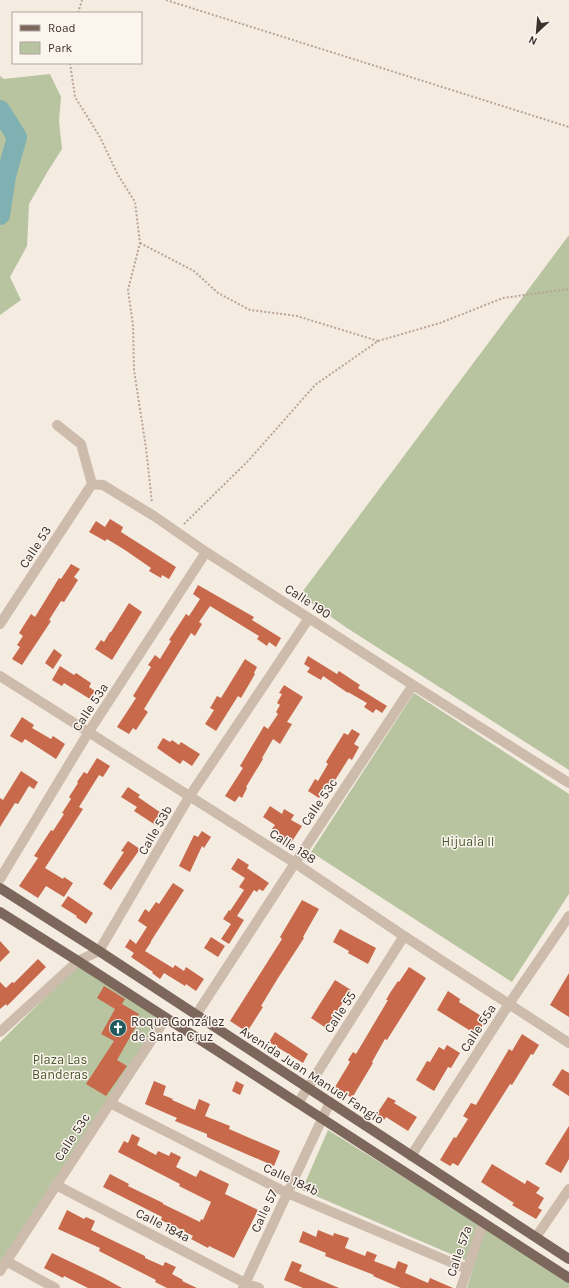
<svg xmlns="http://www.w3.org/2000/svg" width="569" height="1288" viewBox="0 0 569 1288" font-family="Karla,sans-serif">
<rect width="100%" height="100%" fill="#f4ebe1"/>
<path fill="#b8c4a0" d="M50 74 61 97 59 121 62 149 48 171 29 204 27 246 10 277 21 300 0 315V76L4 79Z
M569 235V770L347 628 300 595Z
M414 693 569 794V894L512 982 311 852Z
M79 964 162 1018 0 1263V1042Z
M328 1130 479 1224 467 1261 302 1190Z
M485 1228 569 1282V1288H467Z"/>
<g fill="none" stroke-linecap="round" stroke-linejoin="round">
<path stroke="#7fb0b2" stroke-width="20" d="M0 110 17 137 6 176 0 215"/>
</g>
<path fill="#c8694b" d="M110 519 123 527 121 532 176 567 169 579 162 575 161 578 149 571 151 568 125 550 107 539 105 541 89 532 96 521 105 527Z
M71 564 80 569 74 577 78 580 64 602 61 601 49 620 51 621 22 665 12 659 20 647 17 645 23 636 19 633 31 614 35 617 59 578 61 579Z
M198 585 254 617 252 620 281 638 276 647 269 642 267 646 257 639 259 636 210 606 199 622 202 624 195 636 191 633 144 709 148 712 136 730 133 728 129 734 117 727 136 698 133 696 151 667 148 665 155 655 160 659 171 641 169 640 186 614 189 616 200 599 193 594Z
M129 603 142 612 112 660 95 649 101 640 104 642 110 632H111Z
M54 649 62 655 53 669 45 663Z
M308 656 337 674 339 671 360 685 358 688 387 706 382 713 376 709 373 713 364 707 367 703 348 692V693L323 676 321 680 307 672 310 668 304 664Z
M245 659 257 667 254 673 255 674 241 698 238 696 216 731 205 724 214 710 210 708 217 696 221 698Z
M60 666 74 675 76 673 91 683 89 687 95 691 90 699 64 683 62 686 52 680Z
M284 685 303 697 287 722 292 724 280 744 273 739 262 758 263 759 246 787 247 788 242 798 239 796 235 802 225 796 243 768 240 766 264 726 268 729 278 714 276 712 280 705 277 703 282 694 279 693Z
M22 717 34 725 32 728 51 739 53 736 65 744 56 759 25 739 22 743 10 736Z
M352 729 360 734 354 744 359 747 352 760 349 758 332 785 329 783 319 798 308 791 315 779 318 781 328 764 326 762 344 733 348 735Z
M163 738 170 742 172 740 179 745 181 742 200 754 192 766 183 760 180 764 157 748Z
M97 758 110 766 103 777 99 775 79 807 83 809 45 868 63 879 64 877 73 883 64 897 46 886 38 898 19 886 38 858 34 856 51 830 53 831 64 814 62 813 71 799 69 797 78 783 77 782 84 772 87 774Z
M21 771 38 782 34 789 29 786 18 804 15 803 0 827V798L3 800Z
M128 787 140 795 138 797 164 815 157 826 134 811 137 807 121 797Z
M270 806 282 814 284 809 294 815 291 820 302 826 291 843 272 829 275 825 263 817Z
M202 831 211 837 204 848 202 846 190 872 179 866 194 835 198 837Z
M128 841 140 849 111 890 103 884 124 852 121 851Z
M238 858 249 865 247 868 269 883 263 891 259 889 257 892 254 890 237 916 244 920 229 944 221 939 231 924 223 919 229 910 230 911 244 890 239 887 245 878 231 869Z
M173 883 184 890 151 941V942L145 951 173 968 175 965 184 971 186 967 204 979 196 991 186 984 185 986 164 973 160 979 152 973 153 972 131 957 134 953 125 947 130 939 136 944 147 927 138 921 145 909 149 912 156 902 159 904Z
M68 896 93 913 86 924 76 917 77 916 61 906Z
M302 900 319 909 303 937 304 938 278 978 261 1006 263 1007 247 1032 230 1021 282 939 280 937Z
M340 929 376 948 368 964 348 953 349 951 333 942Z
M211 937 225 946 218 957 204 948Z
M0 941 10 952 0 962Z
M38 959 46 967 7 1006 6 1004 0 1009V982L6 988 12 982 14 983Z
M409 967 426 978 387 1040 385 1039 372 1062 373 1063 352 1098 335 1087 350 1062 348 1060 353 1052 356 1054 388 1000H386L390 993 398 981 399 982Z
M569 973V1017L550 1005Z
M335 980 351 990 326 1028 311 1018Z
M104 986 125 999 122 1004 139 1014 135 1021 138 1023 117 1060 127 1066 106 1096 86 1084 114 1041 101 1034 115 1009 97 998Z
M448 991 460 999 459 1002 486 1019 477 1035 437 1010Z
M275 1032 308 1054 303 1063 269 1042Z
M522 1034 539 1045 533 1055 531 1054 512 1085 510 1084 458 1166 453 1163 450 1166 440 1160 454 1137 456 1138 468 1119 463 1116 471 1103 476 1105 509 1049 512 1051Z
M447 1045 460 1053 451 1068 448 1067 434 1091 416 1080 427 1061 430 1062 439 1047 444 1050Z
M562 1069 569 1073V1096L552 1085Z
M154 1081 166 1086 163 1095 173 1099 172 1100 195 1110 199 1099 210 1104 205 1116 230 1126 229 1129 280 1151 274 1166 207 1137V1134L175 1121 177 1118 145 1104Z
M236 1081 244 1085 240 1095 232 1091Z
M388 1097 396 1101 394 1103 417 1117 408 1131 386 1117 384 1120 376 1115Z
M569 1126V1159L561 1173 545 1164Z
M132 1134 140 1138 137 1145 156 1155 158 1151 169 1156 171 1152 181 1157 176 1167 196 1177 200 1170 229 1184 225 1194 258 1210 234 1258 209 1246 208 1248 191 1239 193 1236 176 1227 175 1230 166 1226 167 1223 161 1220 162 1217 103 1187 110 1174 129 1184 128 1186 163 1203V1204L200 1222 201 1219 203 1220 211 1202 179 1186 180 1184 118 1152 124 1141 128 1143Z
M492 1164 525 1184 527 1180 540 1188 536 1193 544 1198 538 1208 542 1210 536 1219 512 1205 514 1203 481 1182Z
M67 1210 84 1219 86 1217 95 1221 91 1230 145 1256V1258L163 1266 165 1262 176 1267 172 1274 183 1280 182 1281 197 1288H167L155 1282 156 1280 99 1251 100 1248 58 1229Z
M318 1230 333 1236 334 1233 349 1238 345 1248 365 1256 367 1251 377 1255 374 1261 395 1269 398 1261 408 1265 405 1273 428 1283 430 1278 453 1288H401L373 1276 374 1275 325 1256 326 1253 299 1242 303 1231 316 1237Z
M52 1253 104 1278 122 1288H88L64 1276 63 1278 44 1268Z
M292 1261 302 1265 299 1271 339 1288H303L284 1280Z"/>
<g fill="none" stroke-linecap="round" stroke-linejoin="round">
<path stroke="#b9a596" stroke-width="2" stroke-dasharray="2 2" stroke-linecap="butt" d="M166 0 569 127
M78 13 82 0
M70 63 75 97 100 137 118 175 135 202 140 243 128 290 133 325 134 370 146 448 152 503
M140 243 194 271 218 293 250 310 297 316 378 341
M184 524 249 460 315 385 378 341 440 323 503 298 569 289"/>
<path stroke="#cdbbac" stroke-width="10" d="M57 425 81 444 92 484
M92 484 103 485 154 516 206 552 413 685 569 783
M0 624 92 484
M0 676 295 863 404 936 569 1043
M0 879 88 733 206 552
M196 1015 295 863 413 685
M0 1032 78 961 99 951 189 797 309 618
M110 1103 287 1193 467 1269
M298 1103 404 936
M411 1156 509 1004 569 916
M56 1185 245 1283 259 1288
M536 1237 569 1189
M6 1261 55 1288
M0 1271 166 1018
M243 1288 330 1102
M461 1288 483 1223"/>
<path stroke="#7d675c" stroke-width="10" d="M0 888 99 951 569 1259
M0 912 78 961 569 1278"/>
</g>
<defs>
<g id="church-disc" transform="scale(0.9)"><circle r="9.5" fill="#1f5a5e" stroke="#fbf5ee"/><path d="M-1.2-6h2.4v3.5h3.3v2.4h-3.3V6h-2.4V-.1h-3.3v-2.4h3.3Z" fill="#fff"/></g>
</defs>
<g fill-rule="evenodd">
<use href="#church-disc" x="118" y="1028"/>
</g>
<g text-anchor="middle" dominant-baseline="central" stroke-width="3" stroke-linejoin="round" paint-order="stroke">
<g font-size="13" fill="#3b302b" stroke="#fbf5ee">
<text transform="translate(35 547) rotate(-57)">Calle 53</text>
<text transform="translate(308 601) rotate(33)">Calle 190</text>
<text transform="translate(90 707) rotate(-57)">Calle 53a</text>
<text transform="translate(319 802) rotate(-56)">Calle 53c</text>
<text transform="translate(155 830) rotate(-60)">Calle 53b</text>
<text transform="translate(293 846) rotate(33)">Calle 188</text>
<text transform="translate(340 1012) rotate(-57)">Calle 55</text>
<text transform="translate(478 1028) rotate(-57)">Calle 55a</text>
<text transform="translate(312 1075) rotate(33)">Avenida Juan Manuel Fangio</text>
<text transform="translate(72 1137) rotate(-57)">Calle 53c</text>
<text transform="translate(291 1179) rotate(25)">Calle 184b</text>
<text transform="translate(264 1211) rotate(-65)">Calle 57</text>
<text transform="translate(163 1225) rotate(27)">Calle 184a</text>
<text transform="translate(459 1251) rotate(-71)">Calle 57a</text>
</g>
<g font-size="13" fill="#4a5a2e" stroke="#fbf5ee">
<text x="468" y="841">Hijuala II</text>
<text x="60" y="1059">Plaza Las<tspan x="60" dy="15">Banderas</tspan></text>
</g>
<g font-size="13" fill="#3b302b" stroke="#fbf5ee" text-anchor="start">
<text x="131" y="1021">Roque González<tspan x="131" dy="15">de Santa Cruz</tspan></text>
</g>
</g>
<rect x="12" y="12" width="130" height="52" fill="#fbf5ee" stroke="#aea6a0"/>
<rect x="20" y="25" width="20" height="6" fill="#7d675c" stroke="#aea6a0"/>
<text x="48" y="32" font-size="12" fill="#3b302b">Road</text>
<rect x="20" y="42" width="20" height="12" fill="#b8c4a0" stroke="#aea6a0"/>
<text x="48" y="52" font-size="12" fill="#3b302b">Park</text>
<g transform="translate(537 32) rotate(206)" stroke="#fbf5ee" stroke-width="3" paint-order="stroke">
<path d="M0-3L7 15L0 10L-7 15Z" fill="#3b302b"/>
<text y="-6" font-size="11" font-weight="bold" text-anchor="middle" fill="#3b302b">N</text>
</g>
</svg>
